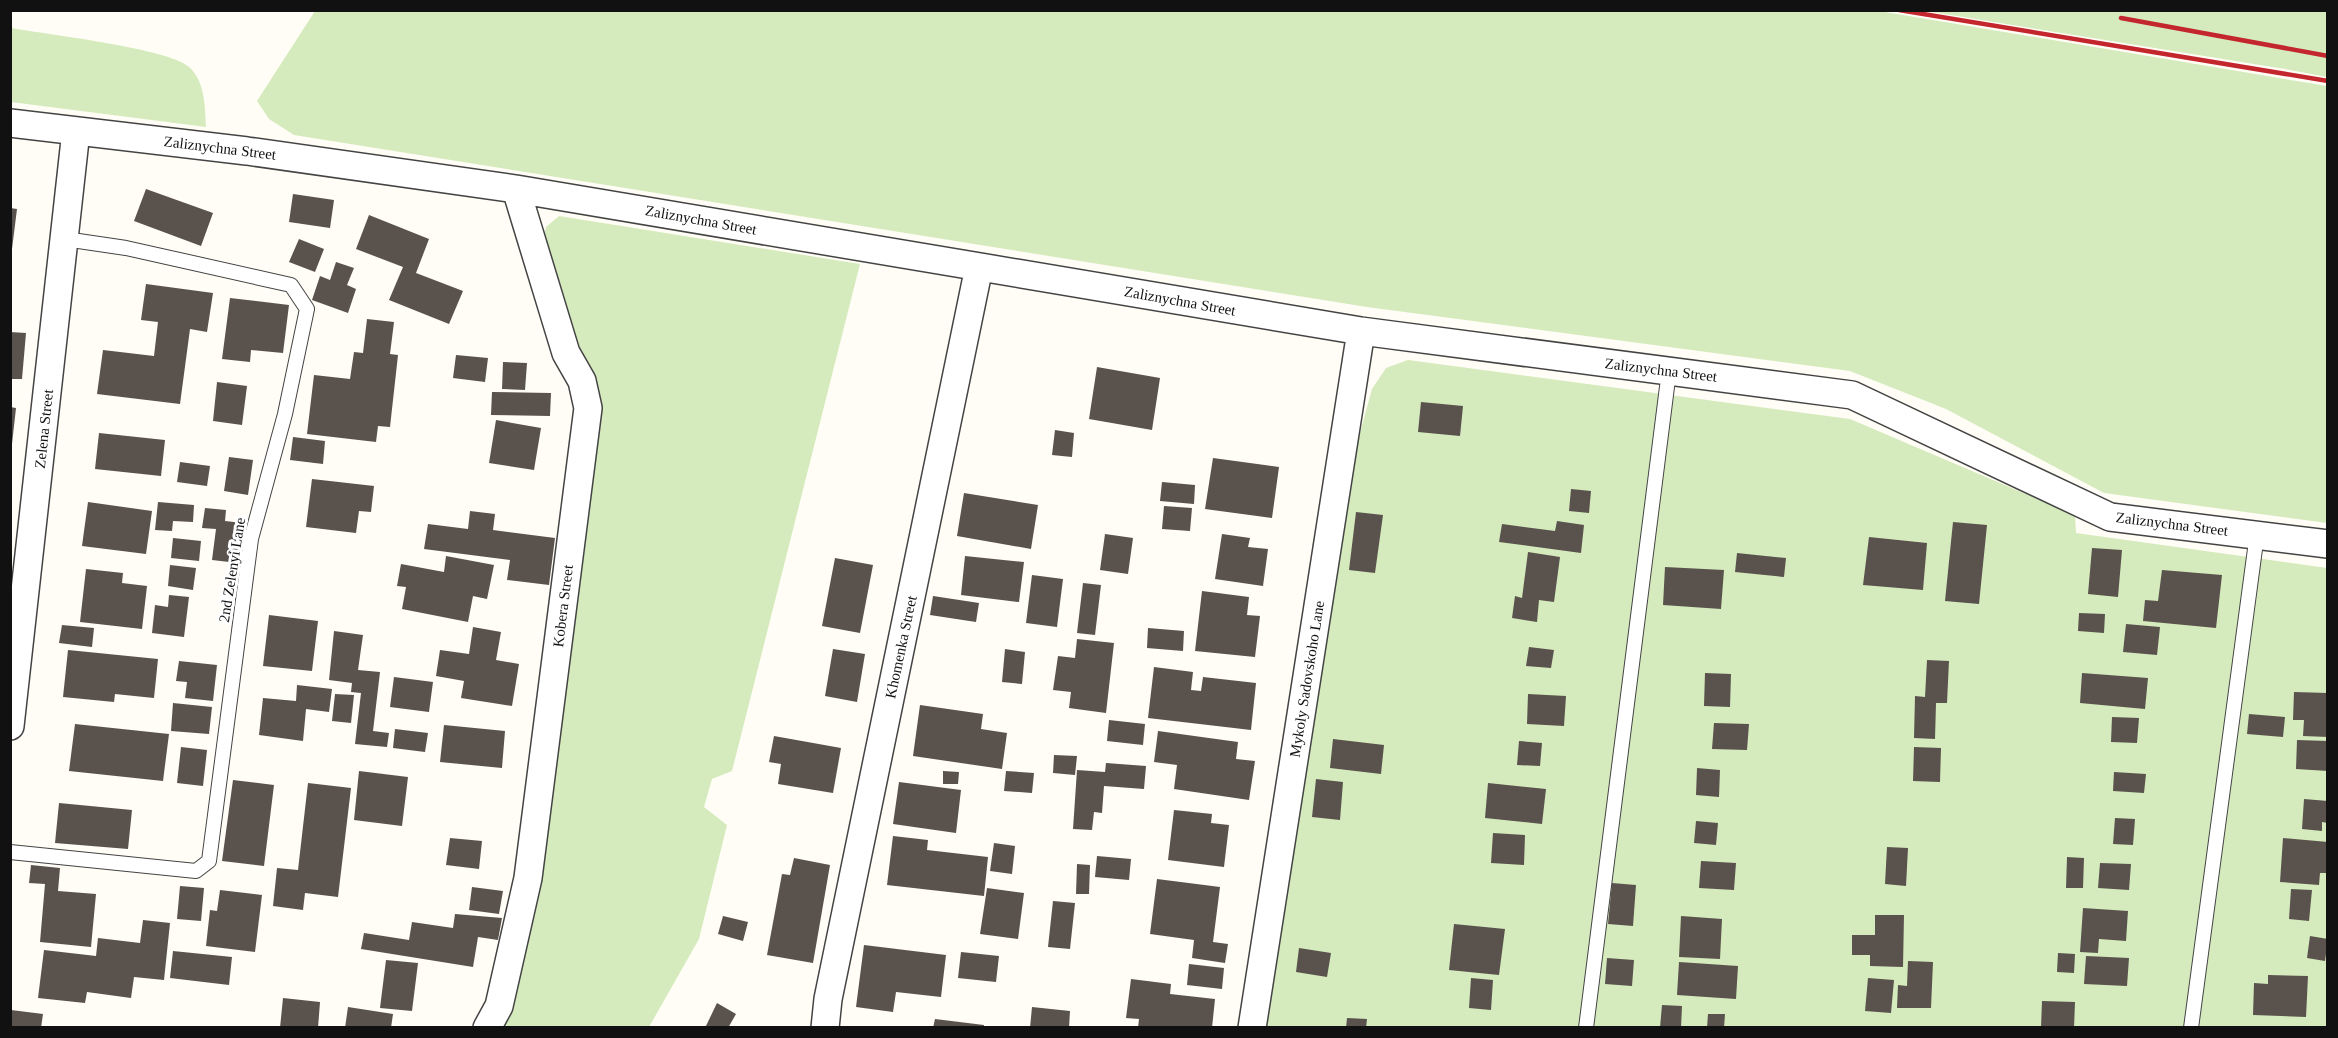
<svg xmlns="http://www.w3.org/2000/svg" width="2338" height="1038" viewBox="0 0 2338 1038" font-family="Georgia,serif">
<rect width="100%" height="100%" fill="#fffdf5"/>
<path fill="#d5ebbd" d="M315 11 1873 10 2327 86V523L2104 493 1946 409 1850 371 1367 307 294 135 269 119 257 101Z
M1926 11H2327V77L2285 69Z
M11 28C44 34 168 48 189 67 205 81 205 107 206 127L11 102Z
M559 216 860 264 732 771 712 779 704 807 727 825 699 939 649 1027 500 1028 597 406 541 247 546 227Z
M1408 360 1850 419 2075 515 2076 533 2327 568V1027L1261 1028 1344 491 1372 389 1386 368Z"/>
<path fill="#5a524d" d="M146 189 213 213 201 246 134 221Z
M293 194 334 200 330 228 289 222Z
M10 208 17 209 12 249H10Z
M369 215 429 239 416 273 463 291 449 324 389 300 403 267 356 249Z
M299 239 324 249 315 272 289 262Z
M336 262 354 268 347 285 356 289 348 313 312 300 320 276 330 280Z
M146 284 213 293 207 332 190 329 180 404 97 394 103 350 154 356 158 322 141 320Z
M230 298 289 305 283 353 251 350 250 362 222 359Z
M367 319 394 322 390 354 398 355 390 427 378 426 376 442 307 434 314 375 350 379 354 352 363 353Z
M10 332 26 333 22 379H10Z
M456 355 488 358 485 382 453 378Z
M503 362 527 363 525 390 502 389Z
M1097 367 1160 378 1152 430 1089 419Z
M217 382 247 386 242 425 213 421Z
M492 392 551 393 550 416 491 415Z
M1421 402 1463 406 1460 436 1418 432Z
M10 407 16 408 12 444H10Z
M496 420 541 428 534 470 489 463Z
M1055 430 1074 433 1072 457 1052 455Z
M99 433 165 440 161 476 95 469Z
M293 437 325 441 323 464 290 460Z
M229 457 253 460 248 495 224 491Z
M1213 458 1279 467 1272 518 1205 509Z
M180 462 210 466 207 486 177 482Z
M312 479 374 486 371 512 359 511 356 533 306 527Z
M1162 482 1195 485 1194 504 1160 501Z
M1571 489 1591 491 1589 513 1569 511Z
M964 493 1038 505 1031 549 957 536Z
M88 502 152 511 146 554 82 546Z
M158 502 194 505 193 522 173 521 172 531 155 530Z
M1164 506 1192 508 1190 531 1162 529Z
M205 508 226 510 225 521 243 523 238 563 212 560 216 529 202 528Z
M470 511 495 514 493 530 555 538 549 585 507 580 510 560 424 549 428 524 468 529Z
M1356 512 1383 515 1375 573 1349 570Z
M1557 521 1584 525 1581 553 1499 542 1502 524 1555 531Z
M1953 522 1987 525 1979 604 1945 601Z
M1105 534 1133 538 1128 574 1100 570Z
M1222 534 1250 538 1248 547 1268 549 1263 586 1215 579Z
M1869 537 1927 543 1923 590 1863 585Z
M173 538 201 541 199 561 171 558Z
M2092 548 2122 550 2118 597 2088 594Z
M1528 552 1560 557 1554 602 1539 600 1537 622 1512 618 1515 596 1522 598Z
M1737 553 1786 558 1784 577 1735 572Z
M446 556 494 565 487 599 473 596 468 622 402 609 406 587 397 586 401 564 444 572Z
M965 556 1024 562 1019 602 961 595Z
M835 558 873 565 860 633 822 626Z
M170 565 196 568 193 590 168 586Z
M1665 567 1724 570 1721 609 1663 605Z
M86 569 123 573 122 583 147 586 142 629 80 622Z
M2162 570 2222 575 2216 628 2143 621 2145 600 2158 601Z
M1032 575 1063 579 1057 627 1026 623Z
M1083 583 1101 585 1095 635 1077 633Z
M1202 591 1249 597 1247 615 1260 616 1255 657 1195 651Z
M169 595 189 597 184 637 152 633 155 605 168 607Z
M933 596 979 603 976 622 930 615Z
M2079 613 2105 614 2104 633 2078 631Z
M269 615 318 621 312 671 263 666Z
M2126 624 2160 627 2157 655 2123 652Z
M62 625 94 628 92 647 59 643Z
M473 627 501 632 496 660 519 664 512 706 461 698 464 681 436 676 440 650 469 654Z
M1148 628 1184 631 1183 651 1147 648Z
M334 631 363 635 358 670 380 672 373 731 389 733 387 747 355 744 361 693 351 692 352 683 329 680Z
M1077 639 1114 643 1106 713 1069 708 1071 692 1053 690 1058 656 1075 658Z
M1529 647 1554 650 1551 668 1526 666Z
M833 649 865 654 857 702 825 696Z
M1005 649 1025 652 1022 684 1002 682Z
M68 650 158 659 154 698 115 694 114 702 63 697Z
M1927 660 1949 661 1947 703H1936L1935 739 1914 738 1915 696 1925 697Z
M179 661 217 665 213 701 185 698 187 682 176 681Z
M1154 667 1193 672 1191 690 1201 691 1203 677 1256 683 1251 730 1148 718Z
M1705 673 1731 674 1730 707 1704 706Z
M2082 673 2148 678 2145 709 2080 703Z
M394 677 433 682 429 712 390 707Z
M297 685 332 689 329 712 306 709 303 741 259 735 263 698 296 701Z
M2294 692 2328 693V737L2303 736 2304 720H2293Z
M335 694 354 695 351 723 332 721Z
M1528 694 1566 696 1564 726 1527 724Z
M173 703 212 707 209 734 171 731Z
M920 705 983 714 981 729 1007 733 1002 769 913 756Z
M2249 714 2285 717 2283 737 2247 734Z
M2112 717 2139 718 2137 743 2111 742Z
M1109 720 1145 724 1143 745 1107 741Z
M1714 723 1749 724 1747 750 1712 749Z
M75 724 169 734 163 781 69 771Z
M444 725 505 731 502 768 440 762Z
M395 729 428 733 425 752 393 748Z
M1158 731 1238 742 1236 759 1255 761 1249 800 1174 789 1177 765 1154 762Z
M774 736 841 748 833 793 778 784 781 764 769 762Z
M1333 739 1384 745 1381 774 1330 768Z
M2297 740 2328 741V771L2296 769Z
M1519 741 1542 743 1540 766 1517 765Z
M181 747 207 750 203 786 177 783Z
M1914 747 1941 748 1940 782 1913 781Z
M1054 755 1077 756 1075 775 1053 773Z
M1106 763 1146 766 1144 789 1104 786 1102 813 1094 812 1092 830 1073 829 1077 770 1105 772Z
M1697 768 1720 770 1719 797 1696 795Z
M359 771 408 777 402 826 354 820Z
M943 771 959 772 958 784H943Z
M1006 771 1034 773 1032 793 1004 791Z
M2114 772 2146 774 2144 793 2113 791Z
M1316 779 1343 782 1340 820 1312 817Z
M233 780 274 785 264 866 222 861Z
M899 782 961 790 956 833 893 824Z
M308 783 351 788 338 897 305 893 303 910 273 906 277 868 298 870Z
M1488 783 1546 789 1542 824 1485 818Z
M2304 799 2328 801V823L2322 822V831L2302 829Z
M59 803 132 810 128 849 55 843Z
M1174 810 1212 814 1211 823 1229 825 1224 867 1168 860Z
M2115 818 2135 819 2133 845 2113 844Z
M1696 821 1718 823 1716 845 1694 843Z
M1493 833 1525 835 1524 865 1491 863Z
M893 836 928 840 927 850 988 857 984 896 887 885Z
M450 838 482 841 479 869 446 865Z
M2283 838 2328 842V873H2320L2319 885 2280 882Z
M994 843 1015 846 1012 874 990 871Z
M1887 847 1908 848 1906 886 1885 884Z
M1097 856 1131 859 1129 880 1095 877Z
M2067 857 2084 858 2083 888H2066Z
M794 858 830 865 813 963 767 955 782 874 790 875Z
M1701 861 1736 863 1734 890 1699 888Z
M2100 863 2131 864 2129 890 2098 888Z
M1077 864 1090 865 1089 894H1076Z
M31 865 60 868 58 891 96 894 91 947 40 942 45 884 29 883Z
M1157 879 1220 887 1213 942 1228 944 1225 963 1192 958 1194 940 1150 934Z
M1612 883 1636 885 1633 926 1608 924Z
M180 886 204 888 201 921 177 919Z
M472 887 503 891 499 914 469 910Z
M987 888 1024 893 1018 939 980 934Z
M2291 889 2312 890 2309 921 2289 919Z
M220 890 262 895 255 952 206 946 210 910 217 911Z
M1053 901 1075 903 1070 949 1048 947Z
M2083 908 2128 911 2126 941 2099 939 2098 953 2080 952Z
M455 914 502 918 498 940 478 937 473 967 361 949 364 933 409 940 412 922 453 928Z
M1875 915H1904L1903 967 1870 966V955H1852V935H1875Z
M723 916 748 922 743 941 718 934Z
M1681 916 1722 919 1720 959 1679 957Z
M143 920 170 923 164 980 134 977 131 998 87 992 85 1003 38 998 44 950 96 956 98 938 140 943Z
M1454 924 1505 929 1499 975 1449 970Z
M2310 936 2328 939 2325 961 2307 958Z
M864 945 946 955 941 997 896 992 893 1012 856 1007Z
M1299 948 1331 953 1327 977 1296 972Z
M173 951 232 957 229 985 170 978Z
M961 952 999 956 996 982 958 978Z
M2058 953 2075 954 2074 973 2057 972Z
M2086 956 2129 958 2127 986 2084 984Z
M1607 958 1634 960 1632 986 1605 984Z
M386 960 418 963 412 1011 380 1008Z
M1908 961 1933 962 1931 1008H1897L1898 985 1907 986Z
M1679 962 1738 966 1736 999 1677 995Z
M1189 964 1224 968 1222 989 1187 985Z
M2268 975 2308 976 2306 1017 2253 1015 2254 983 2268 984Z
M1471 978 1493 980 1491 1010 1469 1008Z
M1868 978 1894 980 1891 1013 1865 1011Z
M1131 979 1171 984 1170 994 1215 999 1212 1028H1138L1139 1019 1126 1018Z
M283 998 320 1002 318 1028H280Z
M2042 1001 2075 1002 2074 1028H2041Z
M717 1003 736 1014 728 1028H705Z
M1662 1005 1682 1006 1681 1028H1660Z
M348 1007 393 1014 391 1028H345Z
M1032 1007 1070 1011 1069 1028H1030Z
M11 1010 43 1014 41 1028H10Z
M1708 1014H1725L1724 1028H1707Z
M1347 1018 1367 1019 1366 1028H1346Z
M935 1019 984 1025V1028H933Z"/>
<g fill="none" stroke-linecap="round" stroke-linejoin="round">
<g stroke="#444" stroke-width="16">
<path id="service" d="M10 852 196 871 209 861 251 539 285 414 307 309 291 285 126 248 65 239
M1586 1028 1669 371
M2191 1028 2257 534"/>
</g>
<g stroke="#444" stroke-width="30">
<path id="minor" d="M10 123 247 151 516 189 1361 331 1852 395 2110 517 2328 544
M10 726 76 131
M487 1028 499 1006 528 878 588 408 582 381 566 353 516 189
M825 1028 828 999 979 267
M1252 1028 1361 331"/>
</g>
<use href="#service" stroke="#fff" stroke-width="14"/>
<use href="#minor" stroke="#fff" stroke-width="27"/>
<path stroke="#c4262e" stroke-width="4.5" d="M1899 10 2328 81
M2121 18 2328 56"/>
</g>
<g text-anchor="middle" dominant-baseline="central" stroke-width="6" stroke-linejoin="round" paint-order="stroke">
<g font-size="15" fill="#111" stroke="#fff">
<text transform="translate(220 148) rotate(7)">Zaliznychna Street</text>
<text transform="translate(701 220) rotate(10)">Zaliznychna Street</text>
<text transform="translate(1180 301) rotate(10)">Zaliznychna Street</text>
<text transform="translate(1661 370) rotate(7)">Zaliznychna Street</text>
<text transform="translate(44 429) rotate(-84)">Zelena Street</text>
<text transform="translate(2172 524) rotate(7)">Zaliznychna Street</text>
<text transform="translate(232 570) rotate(-81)">2nd Zelenyi Lane</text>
<text transform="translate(563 606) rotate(-83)">Kobera Street</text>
<text transform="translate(901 647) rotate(-78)">Khomenka Street</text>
<text transform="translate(1307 679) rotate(-81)">Mykoly Sadovskoho Lane</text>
</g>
</g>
<rect width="2338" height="1038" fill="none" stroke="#111111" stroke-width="24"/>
</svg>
